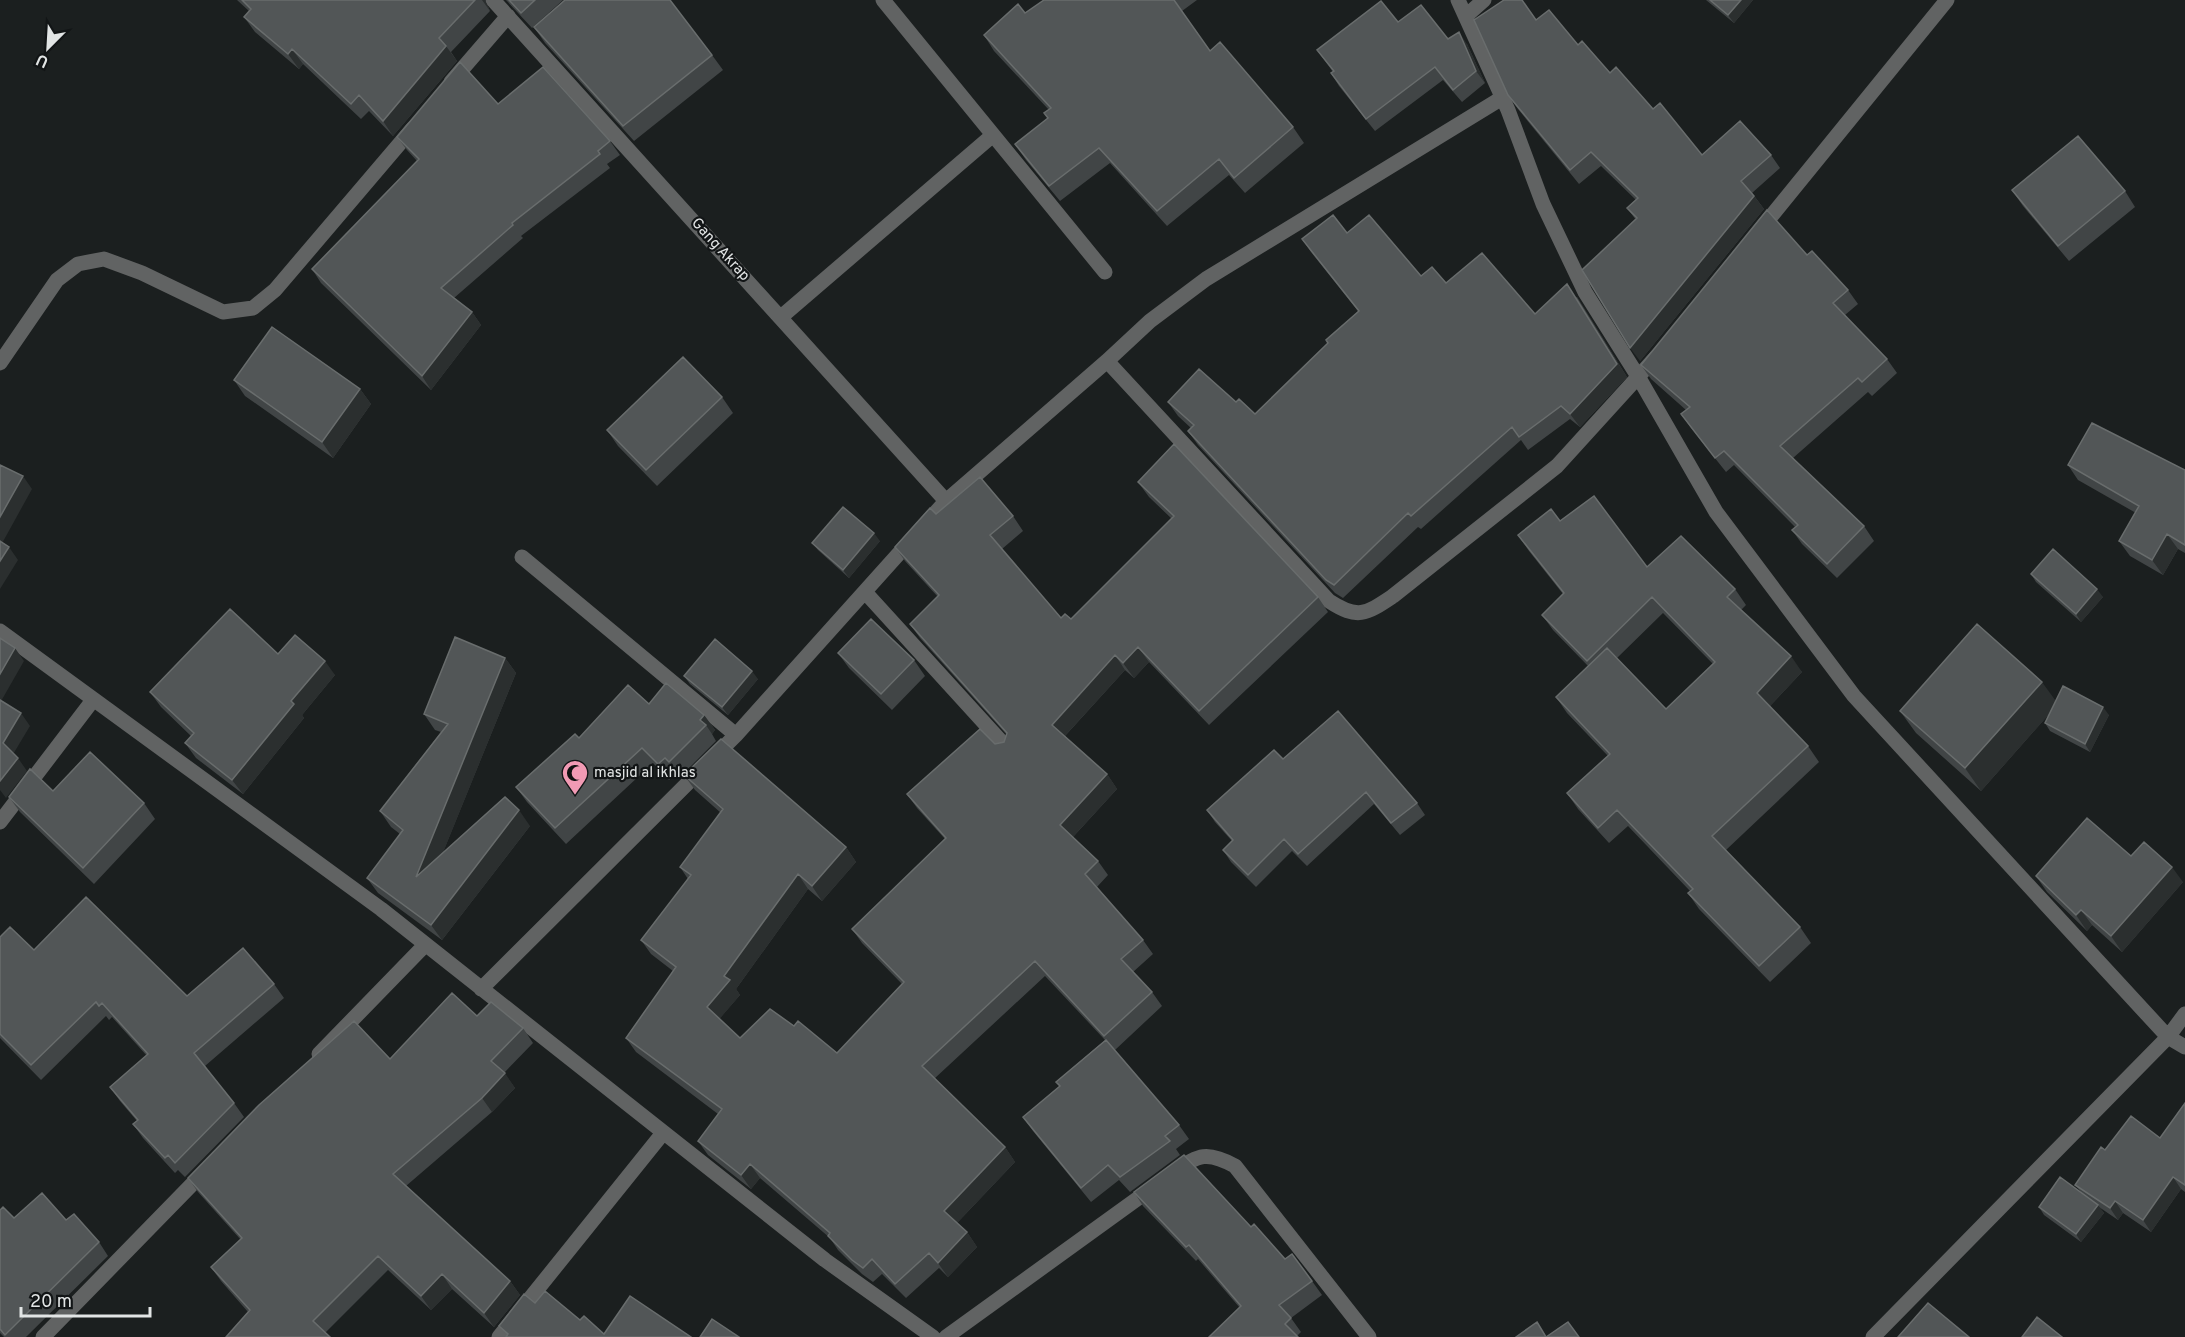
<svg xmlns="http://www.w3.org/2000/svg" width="2185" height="1337" viewBox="0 0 2185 1337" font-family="Overpass,sans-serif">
<rect width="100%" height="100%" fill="#1b1f1f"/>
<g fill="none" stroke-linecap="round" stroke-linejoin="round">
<path stroke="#616363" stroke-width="15" d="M493 0 946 501
M883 0 1105 272
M1458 0 1508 110 1543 204 1585 292 1639 378 1716 512 1854 696 2168 1037 2185 1047
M1466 16 1484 0
M451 82 508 16
M1760 230 1947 0
M781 317 993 135
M1107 361 1150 321 1206 279 1502 98
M0 363 57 280 78 264 104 259 142 273 223 312 253 308 275 290 413 128
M522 557 736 735
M865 592 1008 749
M0 631 381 909 825 1260 933 1337
M0 822 93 700
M481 989 736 735 946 501 1107 361 1329 601C1358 620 1366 614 1393 596L1557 466 1657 356
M319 1054 425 945
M1174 1172C1198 1154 1208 1151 1235 1166L1369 1337
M43 1337 206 1170
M499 1337 663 1133
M946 1337 1155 1186
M1873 1337 2168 1037 2185 1014"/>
</g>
<path fill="#414546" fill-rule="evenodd" d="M237 0H485L490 11 451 52 457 61 393 136 369 111 361 119 303 64 299 69 255 32 244 17 249 11Z
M506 0H563L532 28Z
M1044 0H1197L1182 11 1210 51 1293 127 1304 143 1245 193 1229 175 1167 226 1110 163 1060 201 1026 160 1015 144 1048 118 1049 110 994 51 984 35 1025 13Z
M1706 0H1753L1734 23Z
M1536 20 1578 45 1653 109 1702 155H1771L1780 168 1752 193 1764 209 1640 361 1636 220 1627 208 1636 200 1601 166 1579 184 1518 109 1508 95Z
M1398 22 1448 39 1467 44 1485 83 1462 102 1443 80 1375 131 1339 86 1331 73 1333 72 1317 50Z
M534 27 712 55 723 70 634 141 545 43Z
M498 104 610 141 620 155 607 164 610 168 521 236 523 238 454 298 472 312 481 325 431 390 321 283 312 269 417 161 407 150 397 137Z
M2012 190 2125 191 2135 207 2069 261 2023 206Z
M1347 233 1421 276 1446 283 1535 314 1577 297 1627 377 1580 427 1570 419 1528 450 1521 440 1421 529 1418 527 1343 598 1335 593 1198 445 1188 431 1191 428 1178 416 1168 402 1255 414 1328 343 1358 311 1311 252 1302 239Z
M1807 255 1848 290 1858 304 1845 315 1887 359 1897 373 1872 396 1868 392 1793 458 1864 526 1874 541 1837 578 1802 544 1792 530 1795 527 1734 465 1726 472 1691 428 1681 414 1686 410 1651 379 1641 365Z
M234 380 360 389 371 404 333 458 245 396Z
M722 397 733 413 657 486 618 446 607 430Z
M2068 465 2185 470V553L2178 549 2163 575 2130 556 2119 541 2136 513 2078 480Z
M1138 482 1318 597 1328 612 1209 725 1149 662 1134 678 1125 670 1065 736 1107 774 1117 789 1073 837 1098 861 1108 875 1097 887 1143 940 1153 954 1133 972 1152 992 1162 1006 1115 1050 1179 1125 1189 1139 1176 1149 1180 1155 1130 1192 1119 1180 1091 1202 1033 1131 1023 1117 1060 1087 1056 1082 1105 1040 1045 976 934 1079 1005 1147 1015 1162 957 1223 967 1232 977 1247 948 1277 939 1268 906 1298 882 1274 873 1282 862 1274 838 1250 830 1238 760 1178 751 1189 708 1155 698 1141 718 1114 636 1052 626 1038 673 971 651 954 641 940 688 879 680 867 721 813 695 790 684 775 846 847 856 862 822 901 808 889 736 989 740 995 719 1019 740 1038 794 1026 837 1053 902 984 862 943 852 929 945 839 917 808 907 794 995 744 1004 742 1007 735 920 638 910 624 938 597 905 561 895 547 936 514 1013 516 1023 531 1002 549 1061 618 1071 619 1172 519 1149 497Z
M1560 521 1647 567 1735 589 1746 605 1741 610 1802 672 1770 706 1808 746 1819 762 1726 850 1800 927 1811 943 1770 982 1699 909 1688 893 1690 891 1628 826 1609 843 1578 809 1567 793 1608 756 1567 713 1556 697 1588 666 1553 630 1542 615 1563 594 1529 551 1518 535ZM1663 613 1713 664 1666 709 1617 658Z
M880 541 849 578 818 550 812 543Z
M2031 574 2103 597 2081 622 2036 582Z
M838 653 914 660 925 676 892 710 849 668Z
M278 654 335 675 302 715 304 718 243 794 196 758 185 743 191 736 161 707 150 692Z
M505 658 516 673 443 852 530 826 442 940 378 893 367 878 400 834 391 827 380 811 441 732 435 730 424 714Z
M684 676 758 679 728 715 690 684Z
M2056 702 2109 715 2090 752 2050 731 2045 723 2050 713 1981 791 1916 733 1900 711Z
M649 704 704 715 715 730 712 734 716 741 680 777 676 774 669 780 653 763 566 844 527 802 516 787 579 738Z
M1283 759 1417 803 1425 815 1400 835 1374 804 1307 866 1292 851 1256 887 1231 862 1223 850 1232 841 1215 822 1207 810Z
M53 791 144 803 155 819 94 884 20 812 9 797Z
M2036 876 2183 882 2122 952 2092 925 2087 931 2047 892Z
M0 937 34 950 187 996 274 984 284 998 205 1066 234 1103 244 1117 185 1177 178 1170 175 1173 143 1138 133 1124 137 1121 120 1101 110 1087 147 1056 112 1017 109 1020 106 1016 41 1080 0 1038Z
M477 1016 523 1028 533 1043 504 1073 515 1088 492 1112 406 1186 510 1281 520 1295 494 1327 452 1289 431 1310 388 1270 325 1333 248 1312 221 1281 211 1267 241 1240 198 1192 188 1178 390 1059Z
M2185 1103V1192L2181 1189 2151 1232 2123 1213 2118 1220 2099 1207 2104 1213 2081 1242 2044 1215 2039 1207 2081 1192 2075 1185 2105 1150 2160 1138Z
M1134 1192 1251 1227 1285 1259 1312 1281 1322 1295 1291 1318 1301 1332 1297 1336 1240 1308 1198 1259 1196 1261 1143 1206Z
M0 1210 14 1218 66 1220 99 1242 108 1256 26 1337H4L0 1333Z"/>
<path fill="#2b2f2f" d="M482 0H485L490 11Z
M1741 0H1753L1734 23 1728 15Z
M1459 32 1467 44 1485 83 1476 71Z
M446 46 457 61 393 136 383 121Z
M292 49 303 64 299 69 288 54Z
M1754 196 1764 209 1640 361 1630 348Z
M1567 284 1627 377 1580 427 1570 414Z
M472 312 481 325 431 390 422 376Z
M360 389 371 404 333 458 322 442Z
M23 476 32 489 0 547V517Z
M874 533 880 541 849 578 843 570Z
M2167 534 2178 549 2163 575 2152 560Z
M9 547 18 560 0 589V561Z
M2097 589 2103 597 2081 622 2076 614Z
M1138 647 1149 662 1134 678 1123 663Z
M15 648 24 661 0 703V674Z
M1115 655 1125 670 1062 739 1052 725Z
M1791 656 1802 672 1768 708 1757 693Z
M505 658 516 673 427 892 416 877Z
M325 661 335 675 302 715 304 718 243 794 232 780 291 701Z
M752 671 758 679 728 715 722 707Z
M2042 682 2058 704 1981 791 1965 768Z
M2103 707 2109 715 2090 752 2085 744Z
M21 713 30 726 12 756 3 743Z
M704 715 715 730 712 734 706 725 700 720Z
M18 758 27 771 6 798 0 790V781Z
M1107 774 1117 789 1071 839 1060 825Z
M519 810 530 826 442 940 431 925Z
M846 847 856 862 822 901 812 886Z
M2172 867 2183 882 2122 952 2111 936Z
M798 874 808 889 736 989 740 995 717 1022 707 1007 724 976Z
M2081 910 2092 925 2087 931 2076 915Z
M505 1073 515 1088 492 1112 482 1098Z
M1005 1147 1015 1162 955 1225 944 1211Z
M750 1164 760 1178 751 1189 741 1175Z
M2173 1177 2181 1189 2151 1232 2143 1220Z
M2115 1201 2123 1213 2118 1220 2110 1208Z
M2098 1205 2104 1213 2081 1242 2076 1234Z
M967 1232 977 1247 948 1277 938 1263Z
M442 1274 452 1289 431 1310 421 1296Z
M510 1281 520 1295 494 1327 484 1313Z"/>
<path fill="#525657" stroke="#696d6d" stroke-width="1.5" d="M242 0H475L439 38 446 46 383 121 359 95 351 104 292 49 288 54 244 17 251 9Z
M509 0H535L521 13Z
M565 0H670L712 55 623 126 534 27Z
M1044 0H1174L1210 51 1220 42 1293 127 1234 178 1219 159 1157 211 1099 148 1049 186 1015 144 1048 118 1044 113 1051 108 984 35 1018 4 1025 13Z
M1504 0H1522L1536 20 1549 10 1578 45 1582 41 1610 73 1616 67 1653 109 1660 103 1702 155 1740 121 1771 155 1741 181 1754 196 1630 348 1582 270 1637 218 1627 208 1638 198 1591 152 1570 170 1508 95 1474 20Z
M1710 0H1741L1728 15Z
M1381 1 1398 22 1421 5 1448 39 1459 32 1476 71 1453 90 1435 67 1366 119 1331 73 1334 71 1317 50Z
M460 62 498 104 543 67 610 141 598 151 600 154 512 223 513 225 441 288 472 312 422 376 312 269 419 159 397 137Z
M2078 136 2125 191 2058 246 2012 190Z
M1767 210 1807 255 1812 251 1848 290 1833 303 1887 359 1862 382 1858 378 1780 446 1864 526 1827 564 1792 530 1798 525 1724 451 1715 458 1681 414 1690 407 1641 365Z
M1333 215 1347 233 1369 215 1421 276 1432 267 1446 283 1482 253 1535 314 1567 284 1617 364 1570 414 1561 406 1519 437 1512 427 1411 516 1408 513 1334 585 1326 580 1188 431 1194 425 1168 402 1199 369 1236 402 1239 399 1255 414 1328 343 1326 340 1359 311 1302 239Z
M272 327 360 389 322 442 234 380Z
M683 357 722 397 646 470 607 430Z
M2092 423 2185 470V545L2167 534 2152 560 2119 541 2139 506 2068 465Z
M1174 444 1318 597 1199 711 1138 647 1123 663 1115 655 1052 725 1107 774 1060 825 1098 861 1085 874 1143 940 1121 959 1152 992 1104 1036 1035 961 922 1066 1005 1147 944 1211 967 1232 938 1263 929 1253 895 1284 872 1259 863 1268 852 1260 828 1236 830 1233 750 1164 741 1175 698 1141 722 1109 626 1038 676 967 641 940 691 875 680 867 723 809 684 775 721 739 846 847 812 886 798 874 724 976 730 980 707 1007 740 1038 770 1009 794 1026 798 1021 837 1053 904 982 852 929 946 838 907 794 980 729 995 744 1004 742 1007 733 910 624 939 595 895 547 930 508 936 514 980 477 1013 516 990 535 1061 618 1065 614 1071 619 1174 516 1138 482Z
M0 465 23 476 0 517Z
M1594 496 1647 567 1681 536 1735 589 1727 597 1791 656 1757 693 1808 746 1712 836 1800 927 1759 966 1688 893 1693 889 1617 810 1598 828 1567 793 1610 754 1556 697 1607 648 1666 709 1715 662 1652 597 1587 661 1542 615 1564 593 1518 535 1551 509 1560 521Z
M843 507 874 533 843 570 812 543Z
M0 541 9 547 0 561Z
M2053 549 2097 589 2076 614 2031 574Z
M230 609 278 654 295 635 325 661 291 701 294 704 232 780 185 743 194 733 150 692Z
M871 619 914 660 881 694 838 653Z
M1977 624 2042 682 1965 768 1900 711Z
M455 637 505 658 416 877 505 797 519 810 431 925 367 878 403 830 380 811 448 724 424 714Z
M0 638 15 648 0 674Z
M715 639 752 671 722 707 684 676Z
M666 683 704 715 700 720 706 725 669 762 665 758 658 764 642 748 555 828 516 787 575 734 579 738 628 685 649 704Z
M2063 686 2103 707 2085 744 2045 723Z
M0 700 21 713 3 743 18 758 0 781Z
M1338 711 1417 803 1391 823 1366 792 1298 854 1284 839 1248 875 1223 850 1233 840 1207 810 1274 750 1283 759Z
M90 752 144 803 83 868 9 797 30 769 53 791Z
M2087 818 2131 856 2144 842 2172 867 2111 936 2081 910 2076 915 2036 876Z
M86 897 187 996 243 948 274 984 194 1053 234 1103 175 1163 168 1155 165 1158 133 1124 138 1120 110 1087 148 1054 102 1003 99 1006 96 1002 31 1065 0 1034V937L10 927 34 950Z
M452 993 477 1016 491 1002 523 1028 491 1061 505 1073 482 1098 393 1174 510 1281 484 1313 442 1274 421 1296 378 1256 313 1321 330 1337H226L250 1310 211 1267 242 1238 188 1178 259 1105 354 1021 390 1059Z
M1106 1040 1179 1125 1165 1136 1170 1141 1120 1177 1108 1165 1081 1188 1023 1117 1060 1086 1056 1082Z
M2185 1103V1185L2173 1177 2143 1220 2115 1201 2110 1208 2075 1185 2101 1147 2105 1150 2131 1116 2160 1138Z
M1184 1155 1251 1227 1254 1224 1285 1259 1292 1254 1312 1281 1279 1305 1291 1318 1285 1324 1298 1337H1209L1241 1306 1189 1245 1186 1247 1134 1192Z
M2060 1177 2098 1205 2076 1234 2039 1207Z
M42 1193 66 1220 74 1214 99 1242 5 1335 0 1329V1210L3 1207 14 1218Z
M545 1291 580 1320 584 1316 604 1334 630 1296 691 1337H506L508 1334 499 1326 524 1294 535 1303Z
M1928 1303 1969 1337H1898Z
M2037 1317 2062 1337H2022Z
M712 1319 739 1337H700Z
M1537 1322 1546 1337 1568 1322 1579 1337H1516Z"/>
<defs>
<g id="mosque-pin" transform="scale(1.35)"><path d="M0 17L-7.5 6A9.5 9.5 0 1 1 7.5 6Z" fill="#f19ab4" stroke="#121516"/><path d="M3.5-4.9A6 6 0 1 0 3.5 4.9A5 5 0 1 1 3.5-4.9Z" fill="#111"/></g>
</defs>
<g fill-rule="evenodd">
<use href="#mosque-pin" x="575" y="773"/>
</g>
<g text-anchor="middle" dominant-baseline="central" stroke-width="4.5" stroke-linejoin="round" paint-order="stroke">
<g font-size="15" fill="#e2e5e5" stroke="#121516">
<text transform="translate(720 250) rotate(48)">Gang Akrap</text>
</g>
<g font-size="15" fill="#e2e5e5" stroke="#121516" text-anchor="start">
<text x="594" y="773">masjid al ikhlas</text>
</g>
</g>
<g transform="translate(48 48) rotate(204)" stroke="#121516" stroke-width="4.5" paint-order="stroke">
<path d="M0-4.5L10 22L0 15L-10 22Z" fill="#e2e5e5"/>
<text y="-9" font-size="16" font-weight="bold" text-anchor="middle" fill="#e2e5e5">U</text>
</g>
<path d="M21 1307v9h129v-9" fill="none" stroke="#e2e5e5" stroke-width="3"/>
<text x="30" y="1307" font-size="18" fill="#e2e5e5" stroke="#121516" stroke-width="4.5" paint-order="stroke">20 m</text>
</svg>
